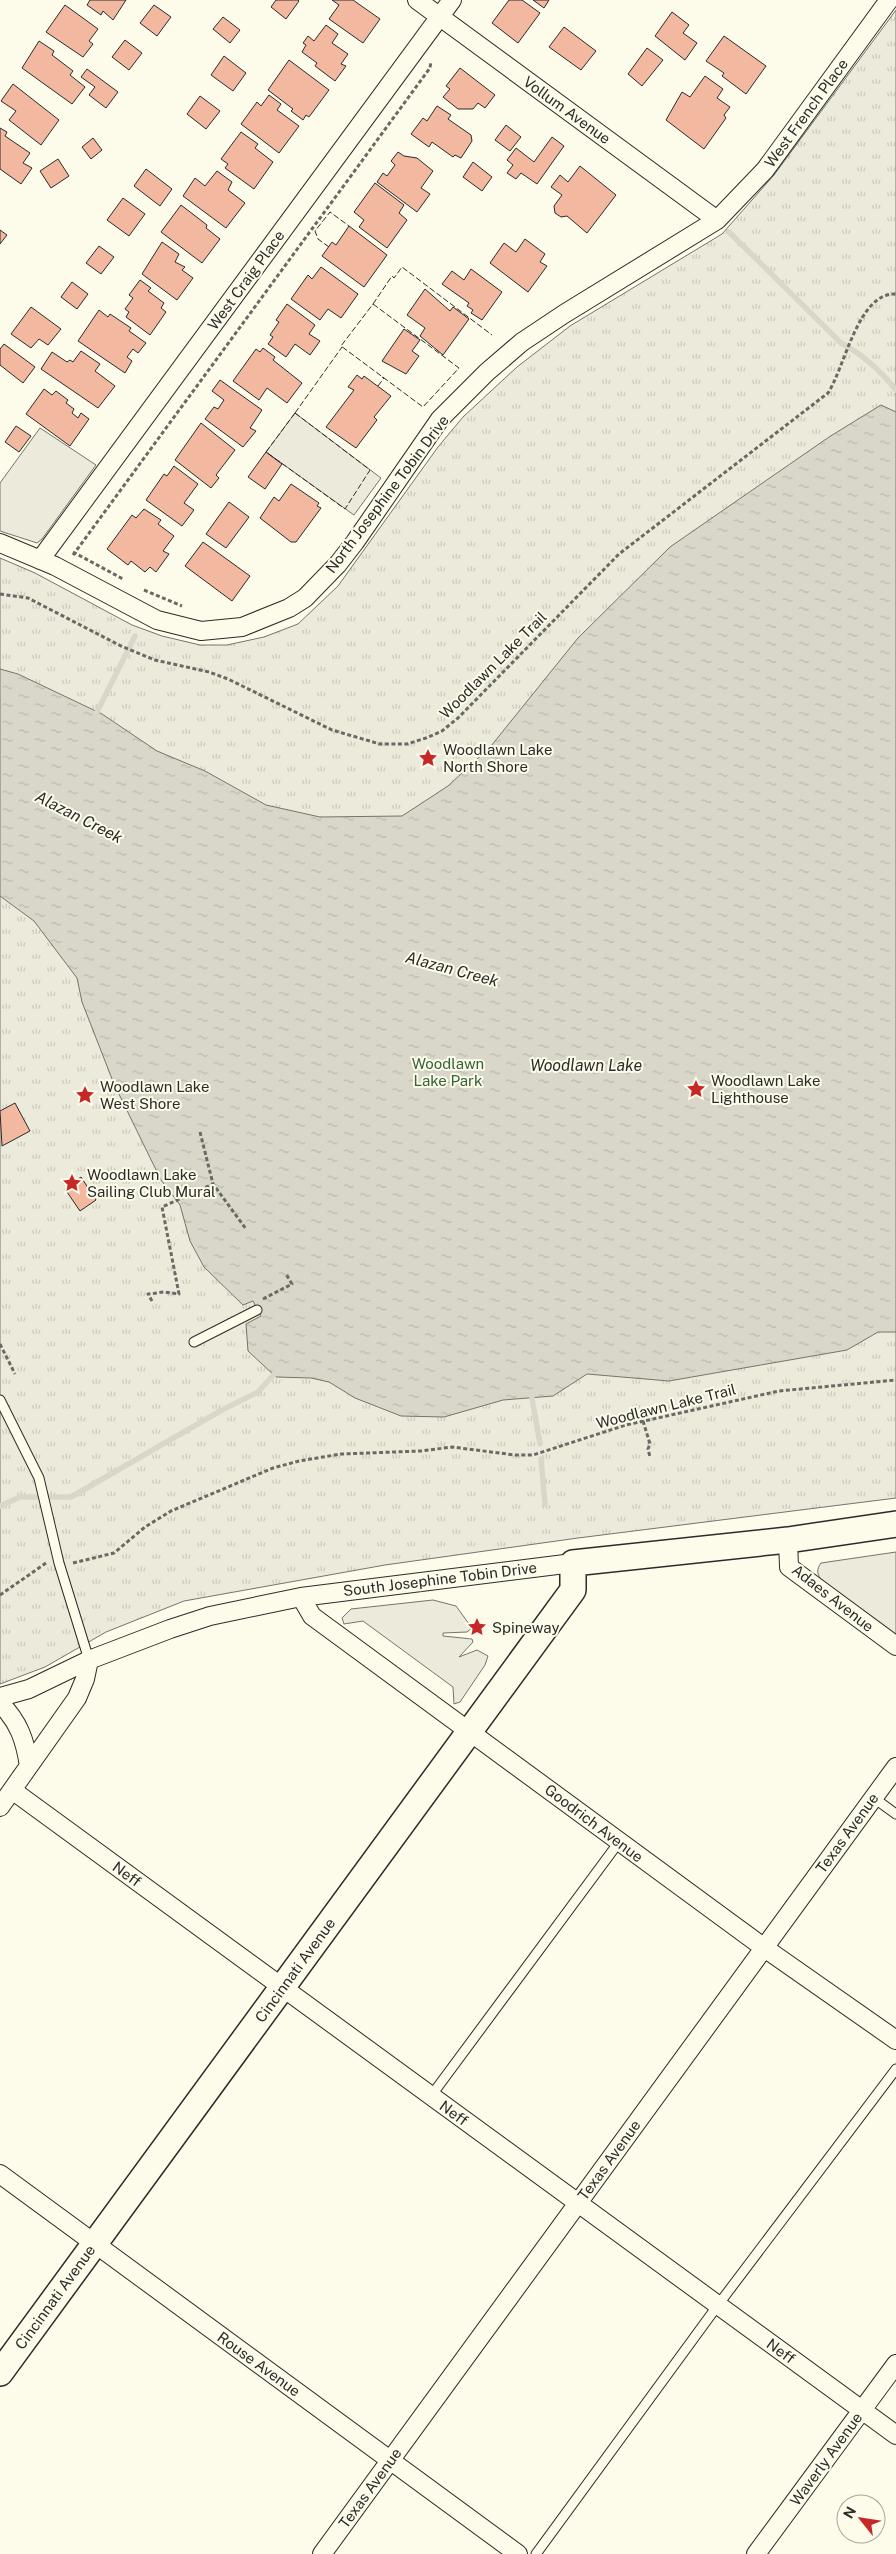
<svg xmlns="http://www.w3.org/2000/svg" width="896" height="2554" viewBox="0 0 896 2554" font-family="'Public Sans',sans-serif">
<defs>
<pattern id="park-tufts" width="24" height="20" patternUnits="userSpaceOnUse" patternTransform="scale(1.25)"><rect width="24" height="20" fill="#ecebdb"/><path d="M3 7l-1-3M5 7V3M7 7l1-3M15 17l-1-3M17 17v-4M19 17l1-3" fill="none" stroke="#cbcabc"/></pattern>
<pattern id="water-ripples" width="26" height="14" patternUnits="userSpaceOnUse" patternTransform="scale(1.25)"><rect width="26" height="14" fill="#d8d7c9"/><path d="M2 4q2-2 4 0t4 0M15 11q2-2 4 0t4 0" fill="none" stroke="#bab9ad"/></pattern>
</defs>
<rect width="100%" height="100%" fill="#fdfbea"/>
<path fill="#ecebdb" stroke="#74746e" d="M295 413 381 478 354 515 266 452Z
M40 428 96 465 42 539 37 543 0 531V483Z
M896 1552V1636L822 1581C817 1574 816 1570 821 1563Z
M433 1600 456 1606 472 1628 467 1632 443 1633V1636L472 1639 473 1642 459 1657 477 1650 488 1656 485 1665 460 1702 454 1704 453 1687 363 1621 344 1624 342 1618 351 1609Z"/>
<path fill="url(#park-tufts)" stroke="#74746e" d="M896 10V1498L578 1538 385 1565 184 1601 106 1632 45 1667 0 1684V558L35 573 132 625 162 636 200 645H227L264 637 298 624 338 586 438 447 463 417 517 367 570 326 722 234 774 175Z"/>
<path fill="url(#water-ripples)" stroke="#74746e" d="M881 405 896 412V1332H878L847 1350 669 1381 587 1374 553 1396 503 1400 444 1417 401 1416 355 1398 329 1382 311 1378 276 1377 248 1351 246 1324 261 1316 253 1301 243 1305 204 1267 190 1241 180 1205 161 1180 114 1084 82 1002 77 978 34 921 0 896V669L18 674 102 714 157 751 205 771 266 805 320 817 402 816 448 786 491 746 578 638 670 547 829 437Z"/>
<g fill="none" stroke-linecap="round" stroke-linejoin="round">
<path stroke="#d8d7c9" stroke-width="5.5" d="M729 232 841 343C864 355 880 370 896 390
M94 718 135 636
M532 1398 540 1444
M541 1459 545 1504
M0 1506 20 1497H71L222 1410 258 1392 278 1370"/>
</g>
<path fill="#f2b8a0" stroke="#2b2b2b" d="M90 0H126L113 20 103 11 101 15 87 5Z
M276 0H298L299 1 286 19 271 7Z
M332 0H353L380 19 363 43 329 19 339 5Z
M509 0H522L540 13 518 43 492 23Z
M533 0H549L544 8Z
M65 5 98 29 89 41 93 44 83 57 46 32Z
M154 5 171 17 157 36 140 23Z
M672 12 689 25 683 33 697 43 685 60 655 36Z
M223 17 240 30 230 43 213 29Z
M326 25 338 34 332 43 348 54 341 64 346 66 335 81 315 66 317 63 302 52 306 45 303 43 308 36 314 41Z
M564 27 596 51 581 70 549 47Z
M724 36 766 66 746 94 722 76 724 73 706 61Z
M125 40 142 53 129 70 112 57Z
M39 41 54 51 52 55 73 71 70 75 85 87 72 104 22 68Z
M647 48 663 60 642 86 628 74Z
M224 56 246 73 233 91 211 75Z
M289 60 329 90 309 117 306 115 303 120 291 111 293 109 268 90Z
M460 68 495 95 485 108 478 103 473 109H458L443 97 450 89 446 86Z
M87 69 118 92 106 108 89 95 95 87 81 77Z
M705 76 723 89 717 98 730 107 724 115 726 118 704 149 666 120 682 92 690 97Z
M13 84 59 120 41 145 9 120 16 111 1 101Z
M269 95 281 104 277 110 299 126 279 153 241 124 257 102 261 106Z
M200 96 220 111 206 129 187 114Z
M437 106 451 115 448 119 471 135 472 141 461 158 455 155 453 157 432 142 429 147 411 134 423 118 427 121Z
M506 125 521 137 510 151 495 140Z
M0 128 7 132 5 136 30 153 23 163 32 168 21 184 0 169Z
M241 132 258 144 255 148 273 162 254 189 225 168 228 164 221 159Z
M552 137 564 146 537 184 521 173 516 179 507 173 513 165 507 160 516 148 534 162Z
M93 138 102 150 91 159 82 147Z
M398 152 404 156 417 158 433 171 421 188 430 194 417 212 377 182 383 173 387 176 395 165 391 161Z
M58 159 69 176 51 188 40 171Z
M473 162 492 177 482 191 463 177Z
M580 166 616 195 587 233 567 216 561 217 555 213 554 206 562 195 551 187 560 175 568 182Z
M146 169 172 189 160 206 134 186Z
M217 171 232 182 228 190 245 203 226 228 183 196 195 178 205 186Z
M375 183 404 205 399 213 407 220 387 248 359 227 364 220 354 212Z
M123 198 145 214 129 236 107 220Z
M181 205 207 225 206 228 220 239 202 263 161 232Z
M349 226 387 255 364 287 322 256 332 242 336 245Z
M0 230 7 235 0 244Z
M525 239 545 254 540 262 547 266 528 292 490 263 504 243 516 252Z
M162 242 179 254 175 262 185 267 182 270 193 278 177 300 142 274Z
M99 246 114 257 101 274 86 263Z
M321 267 358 294 341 318 328 309 320 320 291 299 308 275 312 279Z
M471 269 502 292 482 320 471 313 473 310 467 306 469 303 442 284 452 271 464 280Z
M140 280 151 288 148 291 164 303 161 308 166 312 150 335 126 317 129 312 125 309 133 298 129 295Z
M72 282 88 294 77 309 61 297Z
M425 289 450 311 453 307 469 319 443 355 420 336 425 328 407 315Z
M287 304 315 325 309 334 320 341 310 355 295 344 286 357 268 344 273 337 270 335 279 322 276 320Z
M31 307 61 329 48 345 39 339 31 348 11 334Z
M99 310 108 317 110 314 131 328 129 331 146 343 138 353 133 349 127 357 132 361 125 373 78 341Z
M404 329 420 340 412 351 419 356 406 374 382 361Z
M4 344 35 367 23 383 0 365V349Z
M263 348 275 357 273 360 302 383 287 403 267 388 259 400 233 381 256 349 260 352Z
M81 351 100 364 95 371 115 386 98 408 41 369 52 352 67 362 70 360 73 362Z
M357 375 362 379 364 376 391 396 374 417 377 420 356 448 326 427 354 390 348 387Z
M220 380 262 410 250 428 256 431 243 447 205 419 214 407 218 409 224 400 212 391Z
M44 389 52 395 56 391 68 400 66 403 74 409 72 413 78 418 81 413 89 419 70 446 26 414Z
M201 423 235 450 216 475 219 478 211 488 175 460Z
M16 426 31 436 19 452 5 442Z
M266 452 282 464 265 489 248 477Z
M174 466 198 484 184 503 194 510 182 526 146 500 164 474 167 476Z
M291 484 319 503 317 506 321 508 296 542H291L260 518 274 497 279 501Z
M229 502 249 517 226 548 206 534Z
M144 509 161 520 158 524 174 536 163 551 169 554 156 572 150 567 145 572 131 561 128 565 107 549 132 515 136 518Z
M203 542 250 576 232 601 185 566Z
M15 1103 30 1131 2 1146 0 1111Z
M81 1177 96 1200 80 1211 65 1189Z"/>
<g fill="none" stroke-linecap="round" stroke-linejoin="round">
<g stroke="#2b2b2b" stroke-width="11">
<path id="lane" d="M194 1342 257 1310
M0 1400 39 1478 59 1563 89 1660
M874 1798 896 1814
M431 2096 619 1842
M536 2554 718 2305 896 2069"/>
</g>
<g stroke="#2b2b2b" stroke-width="20">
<path id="street" d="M417 0 717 220
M0 543 55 566 157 620 201 631 242 627 289 608 305 598 338 564 355 542 440 419 487 372 522 342 564 314 717 220 765 170 889 0
M40 560 452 0
M788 1540 789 1567 896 1646
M301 1597 312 1616 763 1947 896 2040
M0 1697 29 1689 89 1660 170 1629 210 1616 301 1597 573 1563
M0 1703C19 1722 25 1740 29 1766
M12 1790 896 2435
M0 1807 77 1698 85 1679 89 1660
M0 2174 518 2554
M322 2554 896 1767
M756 2554 896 2364"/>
</g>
<g stroke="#2b2b2b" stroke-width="28">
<path id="secondary" d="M0 2373 573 1590V1563L788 1540 896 1524"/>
</g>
<path stroke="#6a6964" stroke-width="3" stroke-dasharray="4 2.5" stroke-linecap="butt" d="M73 552 123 579
M73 555 430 68 431 61
M144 590 182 606
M0 594 28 598 121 646 155 660 209 672 228 679 332 730 380 744H407L426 738 442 731 458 718 619 554 828 393C845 367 858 292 896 294
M200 1132 213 1184 246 1229
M263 1299 292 1284 286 1274
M152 1301 148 1294 164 1292 179 1294 162 1207 213 1184
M0 1344 15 1374
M643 1421 650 1444 648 1449 650 1457
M73 1563 114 1553 145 1527 171 1511 273 1468 299 1461 341 1454 421 1451 452 1447 515 1455H533L626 1425 779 1391 896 1380
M0 1595 46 1563"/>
<use href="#lane" stroke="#fdfbea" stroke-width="9"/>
<use href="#street" stroke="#fdfbea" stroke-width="18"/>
<use href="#secondary" stroke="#fdfbea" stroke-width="25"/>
<path stroke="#2b2b2b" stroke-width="1" stroke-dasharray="6 2.5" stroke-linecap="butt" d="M329 247 318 239 315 231 330 212 349 226
M373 304 459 368 423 407 341 346Z
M373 304 392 276 394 278 402 267 492 335
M378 386 384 378 382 377
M295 413 370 470 345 509 266 452Z
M295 413 342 347"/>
</g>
<defs>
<g id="sight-bare" transform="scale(1.5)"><path d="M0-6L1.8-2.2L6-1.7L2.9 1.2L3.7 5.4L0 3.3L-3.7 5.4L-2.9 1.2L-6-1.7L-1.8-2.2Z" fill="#c62828" stroke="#fdfbea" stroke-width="2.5" paint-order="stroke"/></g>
</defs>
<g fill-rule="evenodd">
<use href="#sight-bare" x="428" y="758"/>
<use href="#sight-bare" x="696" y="1089"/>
<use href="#sight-bare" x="85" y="1095"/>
<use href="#sight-bare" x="72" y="1183"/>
<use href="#sight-bare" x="477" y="1627"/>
</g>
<g text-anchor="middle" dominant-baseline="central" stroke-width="4" stroke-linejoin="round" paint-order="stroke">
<g font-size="15" fill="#2b2b2b" stroke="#fdfbea">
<text transform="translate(567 110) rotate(36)">Vollum Avenue</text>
<text transform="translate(806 113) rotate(-54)">West French Place</text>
<text transform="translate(246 280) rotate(-54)">West Craig Place</text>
<text transform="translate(387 494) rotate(-53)">North Josephine Tobin Drive</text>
<text transform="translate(493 665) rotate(-45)">Woodlawn Lake Trail</text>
<text transform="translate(666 1406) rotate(-14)">Woodlawn Lake Trail</text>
<text transform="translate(440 1579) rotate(-7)">South Josephine Tobin Drive</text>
<text transform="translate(833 1598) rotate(38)">Adaes Avenue</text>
<text transform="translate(594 1823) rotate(37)">Goodrich Avenue</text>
<text transform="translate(847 1833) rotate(-54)">Texas Avenue</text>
<text transform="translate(127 1874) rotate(36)">Neff</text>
<text transform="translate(295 1970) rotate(-54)">Cincinnati Avenue</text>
<text transform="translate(454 2113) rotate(36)">Neff</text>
<text transform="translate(609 2160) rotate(-54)">Texas Avenue</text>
<text transform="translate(55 2297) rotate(-54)">Cincinnati Avenue</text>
<text transform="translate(781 2351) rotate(36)">Neff</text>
<text transform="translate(259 2364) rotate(36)">Rouse Avenue</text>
<text transform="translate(826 2459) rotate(-54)">Waverly Avenue</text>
<text transform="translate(370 2488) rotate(-54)">Texas Avenue</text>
</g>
<g font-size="15" fill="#2b2b2b" stroke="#fdfbea" text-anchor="start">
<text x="443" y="749">Woodlawn Lake<tspan x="443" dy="17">North Shore</tspan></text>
<text x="711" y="1080">Woodlawn Lake<tspan x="711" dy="17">Lighthouse</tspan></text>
<text x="100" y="1086">Woodlawn Lake<tspan x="100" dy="17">West Shore</tspan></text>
<text x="87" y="1174">Woodlawn Lake<tspan x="87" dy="17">Sailing Club Mural</tspan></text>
<text x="492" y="1627">Spineway</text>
</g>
<g font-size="15" fill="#34623c" stroke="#fdfbea">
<text x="448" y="1063">Woodlawn<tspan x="448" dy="17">Lake Park</tspan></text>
</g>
<g font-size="16" font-style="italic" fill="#2b2b2b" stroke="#fdfbea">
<text transform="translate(79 817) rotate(27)">Alazan Creek</text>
<text transform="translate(452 969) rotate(15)">Alazan Creek</text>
<text x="586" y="1065">Woodlawn Lake</text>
</g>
</g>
<g transform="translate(861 2519) rotate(300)"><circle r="24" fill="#fdfbea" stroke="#a9a89e"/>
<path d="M0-4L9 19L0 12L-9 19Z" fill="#c62828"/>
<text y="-8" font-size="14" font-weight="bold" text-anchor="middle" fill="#2b2b2b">N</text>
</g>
</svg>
